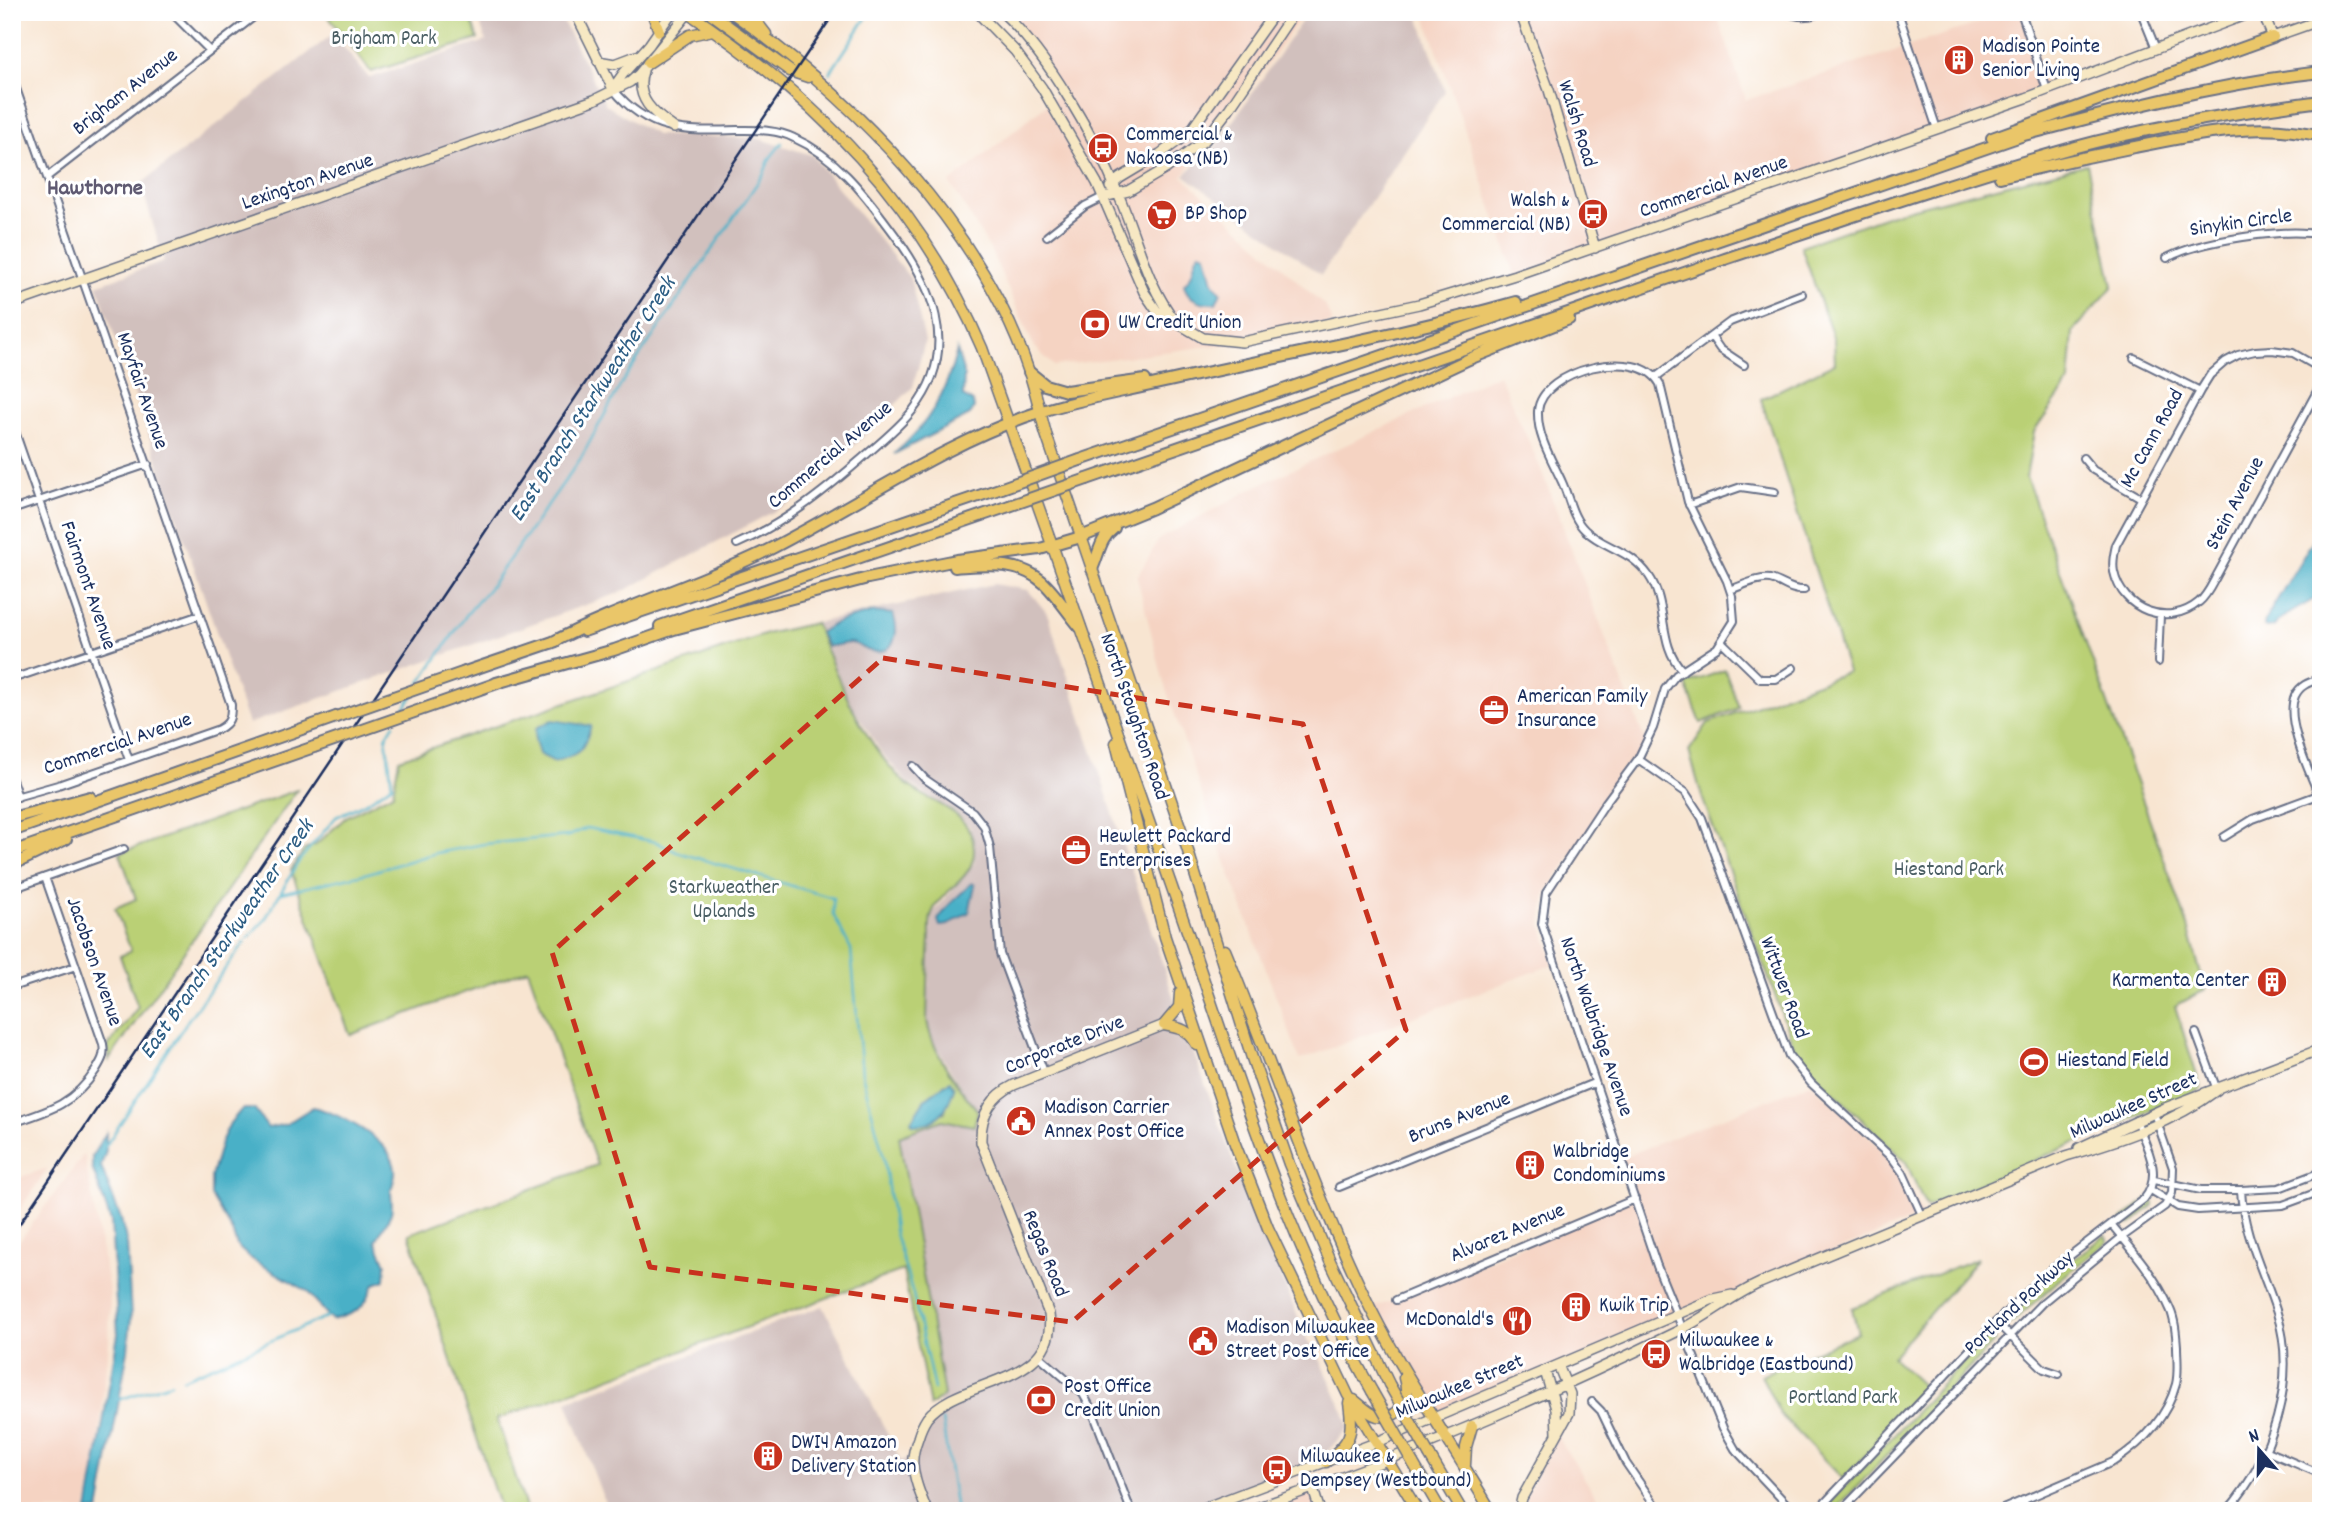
<svg xmlns="http://www.w3.org/2000/svg" width="2333" height="1523" viewBox="0 0 2333 1523" font-family="Dekko,sans-serif">
<rect width="100%" height="100%" fill="#fff"/>
<filter id="ink" filterUnits="userSpaceOnUse"><feTurbulence type="fractalNoise" baseFrequency=".0143" numOctaves="2"/><feDisplacementMap in="SourceGraphic" scale="14" xChannelSelector="R" yChannelSelector="G"/><feConvolveMatrix kernelMatrix="1 2 1 2 8 2 1 2 1" color-interpolation-filters="sRGB"/></filter>
<filter id="wash" filterUnits="userSpaceOnUse"><feTurbulence type="fractalNoise" baseFrequency=".00686" numOctaves="4" result="noise"/><feDisplacementMap in="SourceGraphic" scale="28" xChannelSelector="R" yChannelSelector="G"/><feGaussianBlur stdDeviation="1.57" result="paint"/><feColorMatrix in="noise" values="0 0 0 0 0 0 0 0 0 0 0 0 0 0 0 0 0 1.4 0 .05"/><feComposite in="paint" operator="in"/></filter>
<g filter="url(#wash)">
<rect width="100%" height="100%" fill="#f8e5d1"/>
<path fill="#f5d3c2" d="M1002 12H1305L1207 148 1182 176 1326 307 1332 323 1242 342 1054 366 1034 346 990 249 950 183 1063 91Z
M1424 12H1716L1746 100 2012 12H2021L2047 90 1515 275Z
M1499 374 1540 467 1646 744 1546 893 1542 924 1554 964 1300 1060 1225 861 1164 683 1137 577 1159 539 1257 486Z
M1811 1083 1893 1159 1922 1215 1434 1418 1371 1308 1396 1300 1634 1199 1621 1158Z
M84 1154 110 1295 109 1342 97 1454 86 1511H22L12 1482V1251Z
M48 1168 12 1221V1180Z
M1556 1435 1606 1511H1519Z
M1313 1489 1320 1511H1248Z"/>
<path fill="#d1c0bd" d="M476 12H558L606 105 656 135 757 138 812 155 910 278 925 341 913 387 803 496 622 592 248 724 97 285 164 261 141 184 333 34 369 78 486 41Z
M1308 12H1417L1445 91 1321 275 1184 175 1215 147Z
M994 584 1028 590 1047 613 1175 1002 1234 1163 1307 1339 1321 1361 1344 1412 1349 1427 1327 1452 1301 1471 1196 1511H608L567 1401 823 1306 901 1461 912 1457 915 1446 939 1407 933 1337 898 1136 942 1120 974 1126 978 1111 959 1085 934 1042 929 1031 928 1020 932 914 968 872 974 863 975 846 969 825 960 816 906 781 882 753 852 706 815 623Z"/>
<path fill="#bad074" stroke="#6a8069" stroke-width="2" fill-rule="evenodd" d="M325 12H468L478 39 371 72Z
M2087 164 2113 286 2073 332 2069 382 2034 432 2026 477 2188 926 2205 990 2175 1006 2201 1089 1926 1207 1906 1162 1798 1058 1702 797 1689 751 1708 723 1848 672 1761 399 1835 363 1834 340 1801 246 1898 212Z
M815 623C838 678 860 738 903 781 927 803 972 809 974 848 976 880 940 890 932 913 929 920 930 932 930 940 928 966 928 993 927 1020 931 1051 958 1087 978 1111L974 1126 942 1120 899 1136 944 1395 930 1406 903 1270 497 1419 527 1511H501L409 1234 597 1165 528 969 350 1035 291 870 304 850 316 845 346 817 393 793 399 759 770 633ZM946 1083 951 1097 947 1101 945 1112 912 1123 925 1099Z
M1725 670 1739 708 1701 723 1686 684Z
M297 790 109 1060 108 1046 138 1007 120 956 131 951 115 908 136 899 120 853Z
M2147 1199H2152L2153 1205 2131 1224 2123 1226 2122 1220Z
M2105 1235 2108 1242 2058 1281 2013 1322 2008 1324 2005 1319 2007 1316 2045 1281Z
M1978 1258 1892 1357 1927 1390 1843 1479 1780 1414 1761 1375 1858 1333 1852 1308Z
M1992 1335 1995 1341 1834 1511H1822L1988 1336Z"/>
<path fill="#48b0c7" stroke="#327092" stroke-width="2" d="M1200 252 1206 254 1213 282 1221 292 1216 303C1202 304 1187 300 1184 284 1198 271 1190 263 1200 252Z
M957 350 964 375 963 396 973 402 974 408 970 415 894 454C929 424 946 394 957 350Z
M2321 527V595L2282 618 2273 627 2267 628 2264 626 2265 620Z
M873 612 893 614C900 633 895 656 870 651 863 649 857 642 849 643 841 643 835 647 827 646L820 633C835 620 855 618 873 612Z
M552 720 591 726C582 753 581 753 554 762L539 754 535 740 536 728Z
M972 883 975 885 969 912 948 925 940 926 938 920 949 905Z
M950 1081 954 1088C948 1108 938 1125 914 1125L911 1121 925 1099Z
M313 1107C338 1113 393 1140 395 1170 396 1176 392 1185 391 1191 391 1198 393 1206 391 1213 388 1222 380 1232 376 1241L386 1264 385 1280 374 1284C364 1310 357 1313 332 1320L307 1291 250 1258 237 1246 232 1231 211 1196V1177L221 1142 230 1123 242 1109H254L268 1128 286 1124Z
M106 1133V1151L101 1166 121 1219 127 1244 131 1317 128 1350 99 1511H88L118 1334 111 1222 92 1167V1156Z"/>
<g fill="none" stroke-linecap="round" stroke-linejoin="round">
<path stroke="#48b0c7" stroke-width="2.5" d="M830 73 870 12
M420 683 467 614 490 587 581 458 624 379 764 173 770 158 782 143
M401 713 413 695
M281 893 368 873 436 853 484 844 568 836 587 828 656 842 677 852 833 898V914L851 949 862 1074 884 1158 894 1230 913 1294 934 1389
M105 1147 188 1020 246 940 264 921 299 861 336 817 367 802 392 785 386 737 394 724
M183 1379 328 1316
M118 1400 171 1383
M942 1420 956 1511"/>
</g>
</g>
<g filter="url(#ink)">
<g fill="none" stroke-linecap="round" stroke-linejoin="round">
<g stroke="#686f86" stroke-width="10">
<path id="street" d="M171 12 210 51
M1787 12C1800 19 1812 16 1824 12
M1898 12 1937 129
M2021 12 2047 90
M2141 12 2156 49
M12 77 231 705C231 718 230 723 219 729L58 785 12 798
M613 89C648 132 684 132 737 130 756 130 776 129 794 138 835 156 863 192 889 227 931 282 963 347 913 410 898 429 877 445 859 461 821 494 783 524 737 544
M47 177 260 12
M1047 236 1085 206 1103 197
M2167 258C2199 241 2286 227 2321 235
M1711 336 1720 349 1744 365
M2134 358 2200 391
M2321 369 2293 353 2272 350 2255 351 2238 355 2225 362 2210 375 2200 391 2116 545C2114 554 2112 563 2114 572 2122 610 2168 628 2199 602 2207 596 2212 584 2217 575L2321 384
M1656 377 1730 322 1802 294
M12 423 129 760
M2083 458 2093 470 2141 498
M1689 505 1741 487 1775 492
M12 510 148 464
M1730 590C1742 586 1758 577 1770 579 1783 582 1790 591 1804 590
M1722 642 1760 679H1776L1793 668
M2158 662 2160 615
M1683 671C1657 645 1669 605 1649 576 1630 549 1605 549 1585 530 1572 518 1569 497 1562 482 1552 460 1537 437 1538 411 1541 370 1639 345 1660 384L1688 502 1727 581 1732 596 1734 621 1717 648 1676 675 1665 689 1653 728 1638 759 1606 802 1546 893 1542 924 1657 1266 1723 1428 1735 1449 1793 1511
M2321 678C2310 682 2300 685 2295 696 2284 721 2311 775 2321 800
M12 679 200 615
M1638 759 1685 792 1702 818 1789 1056 1811 1083 1893 1159 1903 1173 1922 1215
M913 766 925 779 973 812 984 826 990 847 1000 954 1044 1072
M12 780 18 797
M2224 837 2253 819 2321 794
M12 889 124 849
M12 987 76 966
M2196 1033 2217 1090
M12 1123C49 1111 74 1104 96 1070 102 1060 105 1055 103 1044L45 877
M2154 1180 2201 1190H2241L2279 1188 2321 1172
M1339 1187 1594 1083
M2151 1190 2178 1207 2198 1210 2283 1205 2321 1191
M1396 1300 1635 1199
M1996 1322 2044 1369 2059 1374
M1038 1355 1083 1394 1092 1410 1131 1511
M1592 1402 1601 1411 1626 1463 1659 1511
M2264 1450 2321 1474
M2023 1500 2028 1511
M1817 1511 1996 1322 2046 1274 2144 1199C2164 1175 2146 1146 2136 1120
M1841 1511 2042 1303 2122 1237 2165 1206 2172 1193 2173 1168 2154 1113
M1998 1511 2113 1462C2141 1444 2167 1418 2176 1384 2179 1372 2177 1358 2177 1346 2176 1333 2175 1320 2170 1309 2157 1278 2132 1249 2111 1224
M2227 1511C2273 1458 2298 1380 2277 1313 2264 1272 2243 1234 2241 1190"/>
</g>
<g stroke="#686f86" stroke-width="12">
<path id="secondary" d="M575 12 613 89
M977 12 1015 51 1042 88 1097 183 1144 292 1157 311 1203 338 1242 342 1419 304 1515 275 2026 98 2253 12
M1002 12C1048 54 1095 138 1119 196 1137 238 1147 286 1176 322
M1520 12 1549 90 1595 248
M2262 12 2273 37 2321 20
M598 61 615 64 636 56
M643 71C634 98 654 114 674 128
M613 88 623 74 649 45 672 12
M1110 187 1120 178 1160 154 1189 133 1275 12
M1103 197 1128 191 1167 168 1205 140 1229 109 1294 12
M12 304 594 100 630 82 639 74 689 12
M2079 1148 2165 1108 2321 1049
M1545 1371 1556 1409 1557 1434
M1313 1489 1320 1511
M927 1511C921 1496 914 1480 913 1464 912 1455 915 1446 918 1438 920 1431 923 1424 927 1418 959 1377 1059 1386 1049 1314L981 1142C980 1116 990 1097 1014 1085L1164 1025
M1196 1511 1375 1443 1713 1299 1732 1295
M1215 1511 1229 1503
M1247 1511C1395 1461 1538 1400 1678 1331 1707 1317 1731 1296 1760 1283L2066 1156C2118 1141 2173 1123 2217 1090
M1519 1511 1522 1498 1569 1413 1570 1394 1558 1365"/>
</g>
<g stroke="#686f86" stroke-width="13">
<path id="primary" d="M652 12 659 31
M687 12C818 99 920 203 982 348 1050 538 1117 728 1183 919 1238 1079 1288 1244 1372 1391
M709 12 790 71 808 77
M731 12C853 98 981 227 1029 372 1036 392 1040 413 1046 434L1183 835 1252 1058 1289 1164 1330 1261 1389 1384
M749 12 766 34
M648 63 690 35 713 30
M1116 743 1165 937 1235 1144 1268 1228 1348 1395 1418 1511
M1225 950C1272 1063 1309 1180 1362 1291 1398 1368 1448 1437 1491 1511
M1164 1025C1181 1028 1189 1030 1197 1045
M1164 1025 1179 1007 1180 993
M1354 1400C1361 1405 1369 1414 1377 1416 1402 1421 1410 1397 1404 1378
M1430 1456 1462 1511
M1326 1462C1350 1441 1354 1436 1349 1403
M1413 1463 1441 1511
M1465 1465 1466 1447 1472 1426"/>
</g>
<g stroke="#686f86" stroke-width="14">
<path id="highway" d="M1992 138 2273 37
M2000 177C2045 166 2090 156 2135 147 2197 134 2258 121 2321 136
M1029 372 1045 385 1066 391 1145 380
M1080 460 2024 135C2122 109 2220 83 2321 72
M1087 479C1298 407 1508 333 1719 261 1836 222 1953 181 2072 148 2154 126 2237 112 2321 101
M955 567C987 565 1020 560 1045 584 1058 597 1068 613 1080 627
M1092 569C1099 554 1100 538 1114 528
M660 626 1009 506
M584 631 1002 488
M551 643C623 605 702 584 774 547 863 501 946 442 1042 411 1080 399 1121 392 1160 383 1279 356 1399 335 1516 302
M465 672 556 641
M496 683 614 650 674 629 868 578 957 560 1040 549 1081 537 1152 508 1469 359 1569 319
M466 694 503 681
M12 818 90 797
M12 831 336 717
M12 852 314 747
M12 865 66 839"/>
</g>
<use href="#street" stroke="#fff" stroke-width="6"/>
<use href="#secondary" stroke="#f7e8c3" stroke-width="9"/>
<use href="#primary" stroke="#eac669" stroke-width="10"/>
<use href="#highway" stroke="#eac669" stroke-width="10"/>
<path stroke="#1b2f5e" stroke-width="2.5" d="M12 1235 835 12"/>
<g stroke="#686f86" stroke-width="13" stroke-linecap="butt">
<path id="primary-bridge" d="M1389 1384 1430 1456
M1372 1391 1413 1463"/>
</g>
<g stroke="#686f86" stroke-width="14" stroke-linecap="butt">
<path id="highway-bridge" d="M1002 488 1080 460
M1009 506 1087 479
M336 717 465 672
M314 747 466 694"/>
</g>
<use href="#primary-bridge" stroke="#eac669" stroke-width="10"/>
<use href="#highway-bridge" stroke="#eac669" stroke-width="10"/>
</g>
</g>
<path fill="none" stroke="#c8321e" stroke-width="5" stroke-dasharray="14 9" stroke-linejoin="round" d="M883 658 1303 724 1406 1030 1072 1322 650 1267 552 952Z"/>
<defs>
<g id="building-disc" transform="scale(1.575)"><circle r="9.5" fill="#c8321e" stroke="#fff"/><path d="M-4-6H4V6H1V3H-1V6H-4ZM-2.5-4.3h1.7v1.8h-1.7ZM.8-4.3h1.7v1.8H.8ZM-2.5-1h1.7V.8h-1.7ZM.8-1h1.7V.8H.8Z" fill="#fff"/></g>
<g id="bus-disc" transform="scale(1.575)"><circle r="9.5" fill="#c8321e" stroke="#fff"/><path d="M-5-6H5V4H4V6H2V4H-2V6H-4V4H-5ZM-3.5-4V0h7V-4ZM-3.5 1.2v1.5H-2V1.2ZM2 1.2v1.5H3.5V1.2Z" fill="#fff"/></g>
<g id="supermarket-disc" transform="scale(1.575)"><circle r="9.5" fill="#c8321e" stroke="#fff"/><path d="M-6-5.5h2.5l.6 2H6L4.5 2H-2.5L-4.4-4H-6ZM-1.5 3.2a1.3 1.3 0 1 0 .1 0ZM3 3.2a1.3 1.3 0 1 0 .1 0Z" fill="#fff"/></g>
<g id="bank-disc" transform="scale(1.575)"><circle r="9.5" fill="#c8321e" stroke="#fff"/><path d="M-6-4H6V4H-6ZM0-2.3a2.3 2.3 0 1 0 0 4.6a2.3 2.3 0 1 0 0-4.6Z" fill="#fff"/></g>
<g id="office-disc" transform="scale(1.575)"><circle r="9.5" fill="#c8321e" stroke="#fff"/><path d="M-6-3h4V-5.5h4V-3h4V5H-6ZM-1-4.5V-3h2v-1.5ZM-6 0V1H6V0Z" fill="#fff"/></g>
<g id="stadium-disc" transform="scale(1.575)"><circle r="9.5" fill="#c8321e" stroke="#fff"/><path d="M0-5a6.5 5 0 1 0 0 10a6.5 5 0 1 0 0-10ZM-3.5-1.8h7v3.6h-7Z" fill="#fff"/></g>
<g id="civic-disc" transform="scale(1.575)"><circle r="9.5" fill="#c8321e" stroke="#fff"/><path d="M-.6-6.5H3V-4.5H.6V-3L4-1V1h2V6H-6V1h2V-1L-.6-3ZM-1.2 2.5V6h2.4V2.5Z" fill="#fff"/></g>
<g id="restaurant-disc" transform="scale(1.575)"><circle r="9.5" fill="#c8321e" stroke="#fff"/><path d="M-5-6h1v4h1v-4h1v4h1v-4h1v5L-1.5 .5V6h-2V.5L-5-1ZM5-6V6H3V1.5H1.5Q1.5-4 5-6Z" fill="#fff"/></g>
</defs>
<g fill-rule="evenodd">
<use href="#building-disc" x="1959" y="60"/>
<use href="#bus-disc" x="1103" y="148"/>
<use href="#bus-disc" x="1593" y="214"/>
<use href="#supermarket-disc" x="1162" y="215"/>
<use href="#bank-disc" x="1095" y="324"/>
<use href="#office-disc" x="1494" y="710"/>
<use href="#office-disc" x="1076" y="850"/>
<use href="#building-disc" x="2272" y="982"/>
<use href="#stadium-disc" x="2034" y="1062"/>
<use href="#civic-disc" x="1021" y="1121"/>
<use href="#building-disc" x="1530" y="1165"/>
<use href="#building-disc" x="1576" y="1307"/>
<use href="#restaurant-disc" x="1517" y="1321"/>
<use href="#civic-disc" x="1203" y="1341"/>
<use href="#bus-disc" x="1656" y="1354"/>
<use href="#bank-disc" x="1041" y="1400"/>
<use href="#building-disc" x="768" y="1456"/>
<use href="#bus-disc" x="1277" y="1470"/>
</g>
<g text-anchor="middle" dominant-baseline="central" stroke-width="6" stroke-linejoin="round" paint-order="stroke">
<g font-size="21" fill="#4b5f65" stroke="#fff">
<text x="384" y="40">Brigham Park</text>
<text x="1949" y="871">Hiestand Park</text>
<text x="724" y="889">Starkweather<tspan x="724" dy="24">Uplands</tspan></text>
<text x="1843" y="1399">Portland Park</text>
</g>
<g font-size="21" fill="#1b2f5e" stroke="#fff" text-anchor="start">
<text x="1982" y="48">Madison Pointe<tspan x="1982" dy="24">Senior Living</tspan></text>
<text x="1126" y="136">Commercial &amp;<tspan x="1126" dy="24">Nakoosa (NB)</tspan></text>
<text x="1570" y="202" text-anchor="end">Walsh &amp;<tspan x="1570" dy="24">Commercial (NB)</tspan></text>
<text x="1185" y="215">BP Shop</text>
<text x="1118" y="324">UW Credit Union</text>
<text x="1517" y="698">American Family<tspan x="1517" dy="24">Insurance</tspan></text>
<text x="1099" y="838">Hewlett Packard<tspan x="1099" dy="24">Enterprises</tspan></text>
<text x="2249" y="982" text-anchor="end">Karmenta Center</text>
<text x="2057" y="1062">Hiestand Field</text>
<text x="1044" y="1109">Madison Carrier<tspan x="1044" dy="24">Annex Post Office</tspan></text>
<text x="1553" y="1153">Walbridge<tspan x="1553" dy="24">Condominiums</tspan></text>
<text x="1599" y="1307">Kwik Trip</text>
<text x="1494" y="1321" text-anchor="end">McDonald's</text>
<text x="1226" y="1329">Madison Milwaukee<tspan x="1226" dy="24">Street Post Office</tspan></text>
<text x="1679" y="1342">Milwaukee &amp;<tspan x="1679" dy="24">Walbridge (Eastbound)</tspan></text>
<text x="1064" y="1388">Post Office<tspan x="1064" dy="24">Credit Union</tspan></text>
<text x="791" y="1444">DWI4 Amazon<tspan x="791" dy="24">Delivery Station</tspan></text>
<text x="1300" y="1458">Milwaukee &amp;<tspan x="1300" dy="24">Dempsey (Westbound)</tspan></text>
</g>
<g font-size="21" fill="#1b2f5e" stroke="#fff">
<text transform="translate(126 93) rotate(-38)">Brigham Avenue</text>
<text transform="translate(1576 124) rotate(73)">Walsh Road</text>
<text transform="translate(308 183) rotate(-19)">Lexington Avenue</text>
<text transform="translate(1714 188) rotate(-19)">Commercial Avenue</text>
<text transform="translate(2241 224) rotate(-8)">Sinykin Circle</text>
<text transform="translate(141 391) rotate(71)">Mayfair Avenue</text>
<text transform="translate(2153 439) rotate(-61)">Mc Cann Road</text>
<text transform="translate(831 456) rotate(-40)">Commercial Avenue</text>
<text transform="translate(2236 504) rotate(-62)">Stein Avenue</text>
<text transform="translate(87 586) rotate(71)">Fairmont Avenue</text>
<text transform="translate(1133 717) rotate(71)">North Stoughton Road</text>
<text transform="translate(118 745) rotate(-19)">Commercial Avenue</text>
<text transform="translate(93 962) rotate(71)">Jacobson Avenue</text>
<text transform="translate(1783 988) rotate(70)">Wittwer Road</text>
<text transform="translate(1595 1027) rotate(71)">North Walbridge Avenue</text>
<text transform="translate(1065 1046) rotate(-22)">Corporate Drive</text>
<text transform="translate(2134 1107) rotate(-24)">Milwaukee Street</text>
<text transform="translate(1460 1119) rotate(-22)">Bruns Avenue</text>
<text transform="translate(1508 1234) rotate(-23)">Alvarez Avenue</text>
<text transform="translate(1044 1254) rotate(68)">Regas Road</text>
<text transform="translate(2020 1304) rotate(-43)">Portland Parkway</text>
<text transform="translate(1460 1388) rotate(-23)">Milwaukee Street</text>
</g>
<g font-size="23" font-weight="bold" fill="#5f5a72" stroke="#fff">
<text x="95" y="189">Hawthorne</text>
</g>
<g font-size="23" font-style="italic" fill="#2b5c83" stroke="#fff">
<text transform="translate(594 400) rotate(-57)">East Branch Starkweather Creek</text>
<text transform="translate(228 940) rotate(-55)">East Branch Starkweather Creek</text>
</g>
</g>
<rect width="2333" height="1523" fill="none" stroke="#fff" stroke-width="42"/>
<g transform="translate(2259 1450) rotate(340)" stroke="#ffffff" stroke-width="5" paint-order="stroke">
<path d="M0-5L12 26L0 18L-12 26Z" fill="#1b2f5e"/>
<text y="-10" font-size="19" font-weight="bold" text-anchor="middle" fill="#1b2f5e">N</text>
</g>
</svg>
